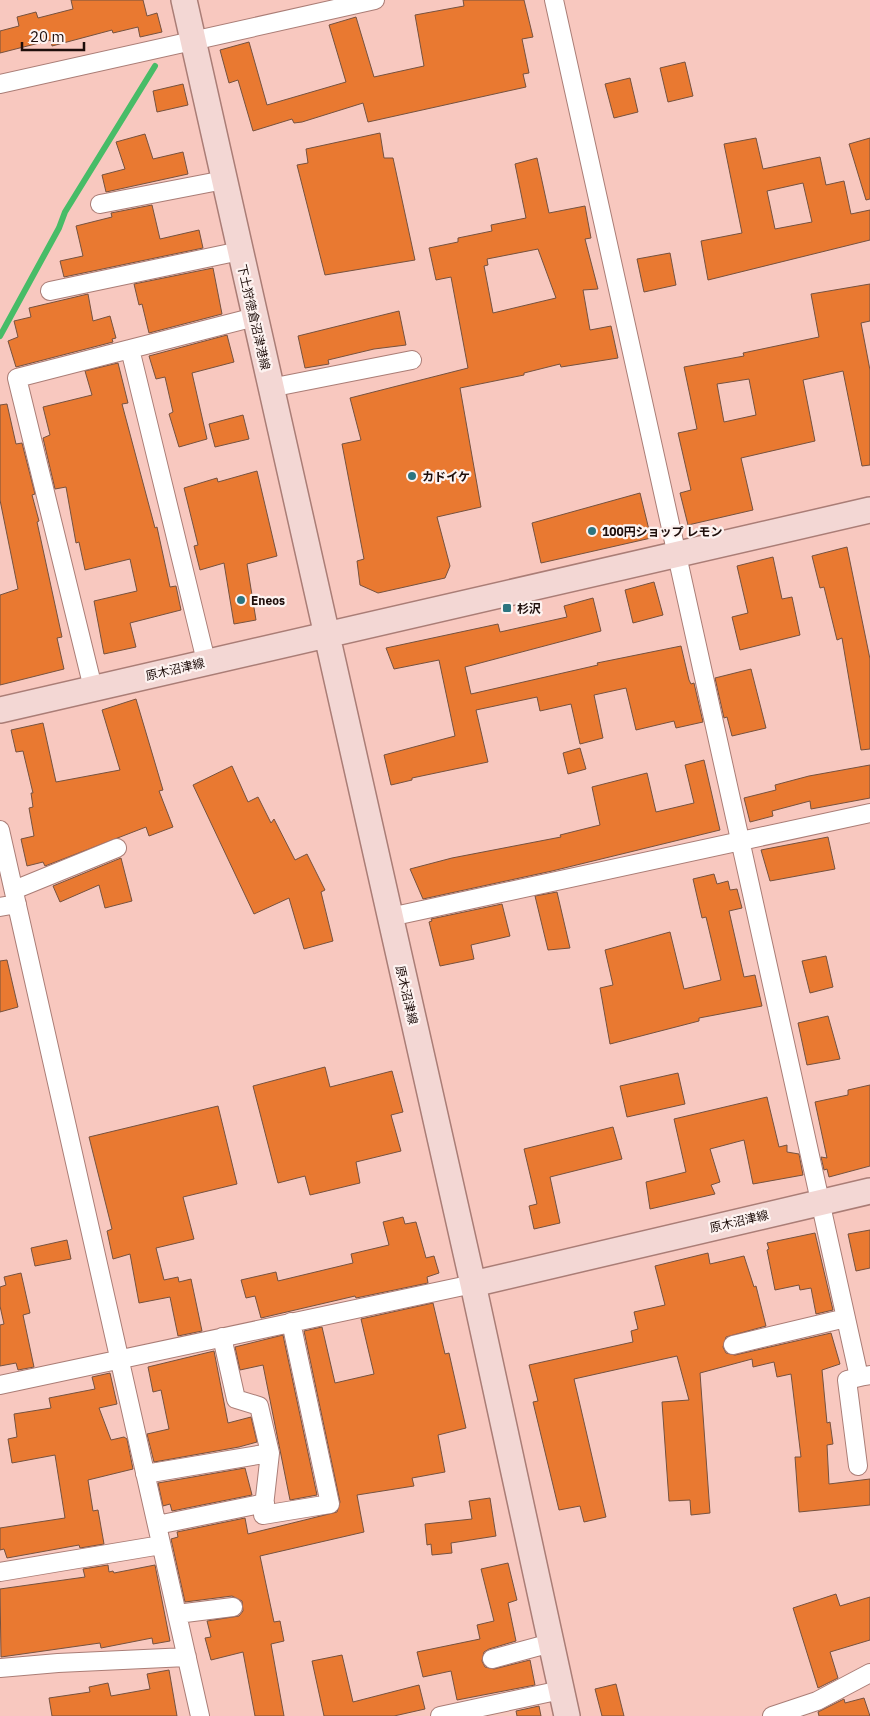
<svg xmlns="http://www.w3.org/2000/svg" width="870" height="1716" viewBox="0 0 870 1716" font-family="'IBM Plex Sans','Noto Sans JP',sans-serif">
<rect width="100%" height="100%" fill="#f8c8bf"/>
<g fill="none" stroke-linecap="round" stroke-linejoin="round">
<path stroke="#47bc67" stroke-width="6" d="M0 336 59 228 65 212 155 66"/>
</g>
<path fill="#e97931" stroke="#76523f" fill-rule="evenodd" d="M71 0H143L147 16 157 13 162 32 140 37 138 27 113 33 112 30 52 46 51 40 0 53V31L19 26 17 17 36 12 38 18 73 9Z
M463 0H524L533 37 522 39 529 73 523 74 526 87 368 122 363 103 302 122 294 123 292 119 253 131 238 80 229 83 220 50 249 42 267 105 346 82 329 25 356 17 374 77 424 66 415 15 464 6Z
M685 62 693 96 668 102 660 68Z
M630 78 638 112 614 118 605 84Z
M183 84 188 105 157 112 153 91Z
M380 133 384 158H393L415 260 325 275 297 165 308 163 306 149Z
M145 134 153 159 183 152 188 174 106 192 102 175 125 169 116 142Z
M756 138 763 169 820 157 826 185 844 181 851 214 870 210V240L708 280 701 241 742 233 724 144ZM803 183 812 222 775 229 767 191Z
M870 138V199L866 200 849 144Z
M537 158 549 213 585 206 591 238 585 239 598 289 583 290 590 330 611 326 618 358 561 367 560 364 524 373V375L460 388 481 507 437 517 450 566 445 578 378 593 360 585 357 561 364 559 342 444 361 440 350 398 468 368 451 277 436 280 429 248 458 242V238L492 231 491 225 526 218 515 164ZM538 249 556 298 493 313 484 266 488 265 487 259Z
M152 205 160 239 199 230 203 248 64 277 60 261 83 256 76 226 112 217 111 213Z
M670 253 676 285 644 292 637 259Z
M213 268 222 314 149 333 142 304 139 305 134 284Z
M870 284V321L861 323 870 370V465L862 466 843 371 803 380 815 441 741 458 753 510 688 525 680 493 691 490 678 433 697 429 684 367 744 356 743 353 819 337 811 294ZM749 379 756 415 724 422 717 384Z
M88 294 93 321 110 316 116 338 112 339 113 342 16 367 8 341 18 337 14 321 31 317 29 308Z
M399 311 406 345 374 349 328 360 329 364 305 368 298 336Z
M227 335 234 362 192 373 207 439 179 447 169 414 173 412 165 377 156 379 149 356Z
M118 363 128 403 122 404 155 528 157 527 170 587 176 586 181 610 130 623 136 647 104 654 94 601 137 591 130 559 85 570 79 542 76 543 66 487 55 489 43 438 50 435 43 407 92 395 85 371Z
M7 404 16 444 22 443 35 494 32 495 39 521 37 522 62 637 57 638 64 669 0 685V595L18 589 0 500V405Z
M243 415 249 439 215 447 209 424Z
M257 471 277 556 247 564 256 620 234 624 224 563 200 570 194 546 198 545 184 488 217 478 218 482Z
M640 493 651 538 541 563 532 523Z
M847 547 870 659V749L861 750 842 638 837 640 824 587 820 588 812 556Z
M773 557 782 599 792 597 800 635 740 650 732 617 748 613 737 566Z
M654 582 663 615 633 623 625 590Z
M593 598 601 631 465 667 471 694 598 665 597 663 681 646 689 680 691 684 694 683 703 722 676 728 674 721 636 730 626 688 594 695 603 738 580 744 571 704 540 711 537 697 476 710 488 762 412 778V780L391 785 384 755 455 736 439 660 394 669 386 648 498 624 500 632 567 617 564 606Z
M751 669 766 728 732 736 727 717 724 718 715 678Z
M136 699 163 790 159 791 173 827 149 836 146 827 45 866 43 862 27 866 21 839 34 836 29 808 33 807 31 793H33L23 751 16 752 11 730 43 723 56 782 120 770 102 710Z
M580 748 586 769 568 774 563 753Z
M704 760 720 830 552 871 423 899 410 869 452 858 561 837 560 835 600 825 592 787 647 773 656 812 694 803 685 765Z
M870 765V798L811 809 810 801 772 811 773 816 750 822 744 798 776 790 775 785 809 776Z
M232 766 248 802 258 797 271 823 274 819 295 860 307 854 325 890 321 892 333 941 304 949 289 898 254 914 193 785Z
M828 837 835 869 770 881 761 850Z
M121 858 132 901 105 908 99 885 60 902 53 886Z
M714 874 717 884 728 881 730 890 737 889 742 908 729 911 744 977 755 975 762 1006 699 1018V1021L610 1044 600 988 613 985 605 950 670 932 684 989 721 980 706 917 702 918 693 879Z
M557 892 570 948 548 950 535 896Z
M502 904 510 936 471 945 474 959 440 966 429 922 432 921 431 919Z
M826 956 833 987 810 993 802 961Z
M7 960 18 1007 0 1012V961Z
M828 1016 840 1059 807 1065 798 1023Z
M325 1067 330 1087 392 1071 403 1112 391 1115 401 1151 356 1162 360 1183 310 1195 305 1176 278 1183 253 1086Z
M678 1073 685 1104 627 1117 620 1086Z
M870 1085V1166L829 1177 827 1169 824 1170 821 1157 827 1158 815 1102 848 1095V1090Z
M767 1097 779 1147 787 1145V1152L799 1154 803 1175 753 1184 744 1140 710 1149 720 1182 711 1185 715 1194 650 1209 646 1182 686 1172 674 1119Z
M218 1106 237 1184 183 1197 194 1239 156 1248 164 1280 178 1277 179 1282 191 1279 202 1331 178 1336 170 1297 139 1303 130 1254 113 1259 107 1231 112 1229 89 1137Z
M613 1127 622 1159 550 1177 560 1223 534 1229 529 1206 537 1204 524 1149Z
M403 1217 405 1224 416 1222 426 1258 434 1256 439 1273 427 1277 428 1283 356 1298 355 1296 261 1318 255 1296 246 1298 241 1280 276 1272 278 1281 353 1263 351 1254 389 1245 383 1222Z
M870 1230V1268L856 1271 848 1234Z
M815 1233 833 1310 816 1314 811 1288 800 1290 799 1285 775 1290 767 1250 769 1249 767 1243Z
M67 1240 71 1259 35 1266 31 1248Z
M708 1253 710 1264 744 1256 754 1287 756 1286 766 1326 726 1337 723 1347 726 1353 735 1355 831 1333 840 1364 822 1370 827 1423 830 1422 833 1444 827 1445 829 1484 870 1479V1505L799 1512 795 1457H801L791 1374 777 1377 774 1362 753 1367 752 1359 700 1373 710 1513 691 1515 690 1500 669 1501 662 1402 689 1400 677 1356 574 1379 606 1517 584 1522 580 1506 559 1510 533 1402 538 1401 529 1365 633 1342 631 1331 638 1329 634 1312 665 1305 655 1266Z
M21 1273 30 1313 23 1315 34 1367 18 1370 16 1363 0 1366V1325L4 1324 0 1306V1287L6 1285 4 1277Z
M433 1303 445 1354 449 1353 466 1428 438 1435 445 1472 412 1478 414 1486 357 1495 364 1532 260 1556 274 1622 280 1621 284 1641 271 1644 284 1716H255L243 1652 211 1660 205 1638 211 1637 207 1621 239 1616 243 1611 242 1601 232 1596 185 1602 171 1539 178 1537 177 1532 245 1518 248 1534 337 1512 340 1502 304 1331 322 1327 335 1383 374 1374 361 1319Z
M283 1335 317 1495 290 1500 263 1365 240 1370 235 1347Z
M214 1351 228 1423 251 1417 257 1442 239 1447 154 1462 147 1434 169 1429 161 1390 153 1392 148 1367Z
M110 1373 117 1404 99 1408 111 1440 124 1437 127 1439 133 1469 88 1480 93 1511 98 1510 104 1544 80 1548 79 1545 7 1558 4 1549 0 1550V1528L65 1518 55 1455 12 1463 8 1439 17 1437 14 1414 51 1408 49 1398 95 1389 92 1377Z
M245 1468 252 1495 172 1511 170 1504 163 1506 158 1483Z
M490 1498 496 1536 451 1543 452 1553 432 1555 431 1544 427 1545 425 1524 472 1519 469 1501Z
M508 1563 517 1600 508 1603 516 1641 489 1649 484 1652 482 1661 485 1667 494 1669 530 1660 535 1685 457 1700 451 1671 423 1677 417 1652 480 1639 477 1625 494 1621 481 1569Z
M108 1565 109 1572 113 1571 114 1573 155 1565 170 1641 153 1644 152 1638 101 1648 100 1643 1 1657 0 1589 85 1577 83 1569Z
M836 1594 840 1606 870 1597V1640L830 1652 838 1678 818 1688 793 1608Z
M342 1655 353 1702 419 1685 425 1709 394 1716H324L312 1661Z
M169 1670 177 1716H52L49 1698 90 1692 89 1687 108 1683 111 1696 150 1689 147 1674Z
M616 1684 624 1716H602L595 1689Z
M864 1698 870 1716H819L818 1712 844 1699 845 1703Z
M539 1706 541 1716H517L516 1711Z"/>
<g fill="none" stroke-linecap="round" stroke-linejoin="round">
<g stroke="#aa7d76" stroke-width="20">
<path id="street" d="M554 0 859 1377 870 1375
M0 84 375 0
M100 204 224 180
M50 291 240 251
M130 349 206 661
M270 388 412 360
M93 688 17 378 255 317
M0 830 200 1716
M14 890 117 848
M0 907 17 904
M390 917 870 813
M222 1337 236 1399 259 1406 270 1453 263 1515 330 1504 291 1322
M733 1345 846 1318
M0 1385 473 1284
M858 1466 847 1380 864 1376
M145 1474 270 1453
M157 1525 265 1503
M0 1572 161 1545
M177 1614 233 1607
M492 1659 551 1643
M0 1668 58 1663 187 1657
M440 1716 561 1690
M772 1716 817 1701 870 1673"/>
</g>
<g stroke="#aa7d76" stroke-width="28">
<path id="secondary" d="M184 0 473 1284 567 1716
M0 710 870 510
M473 1284 870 1191"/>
</g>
<use href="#street" stroke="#fff" stroke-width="18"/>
<use href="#secondary" stroke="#f3d7d4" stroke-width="25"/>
</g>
<g fill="#2d7580" stroke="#fdf3f1" stroke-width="2">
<circle cx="412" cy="476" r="5"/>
<circle cx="592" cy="531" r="5"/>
<circle cx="241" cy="600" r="5"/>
<rect x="502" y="603" width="10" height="10" rx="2.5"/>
</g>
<g text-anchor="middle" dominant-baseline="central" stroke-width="4.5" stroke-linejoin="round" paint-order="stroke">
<g font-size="12" fill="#1e0e0b" stroke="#fdf3f1">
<text transform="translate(254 317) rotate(77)">下土狩徳倉沼津港線</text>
<text transform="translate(175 669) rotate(-13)">原木沼津線</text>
<text transform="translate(407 995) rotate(77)">原木沼津線</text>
<text transform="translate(739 1221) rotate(-13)">原木沼津線</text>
</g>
<g font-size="12" font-weight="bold" fill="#1e0e0b" stroke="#fdf3f1" text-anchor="start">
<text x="422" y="476">カドイケ</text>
<text x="602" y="531">100円ショップ レモン</text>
<text x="251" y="600">Eneos</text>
<text x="517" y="608">杉沢</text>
</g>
</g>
<path d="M22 42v8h62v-8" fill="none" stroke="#1e0e0b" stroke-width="2.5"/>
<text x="30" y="42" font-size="15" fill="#1e0e0b" stroke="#fdf3f1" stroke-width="4" paint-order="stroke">20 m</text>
</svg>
